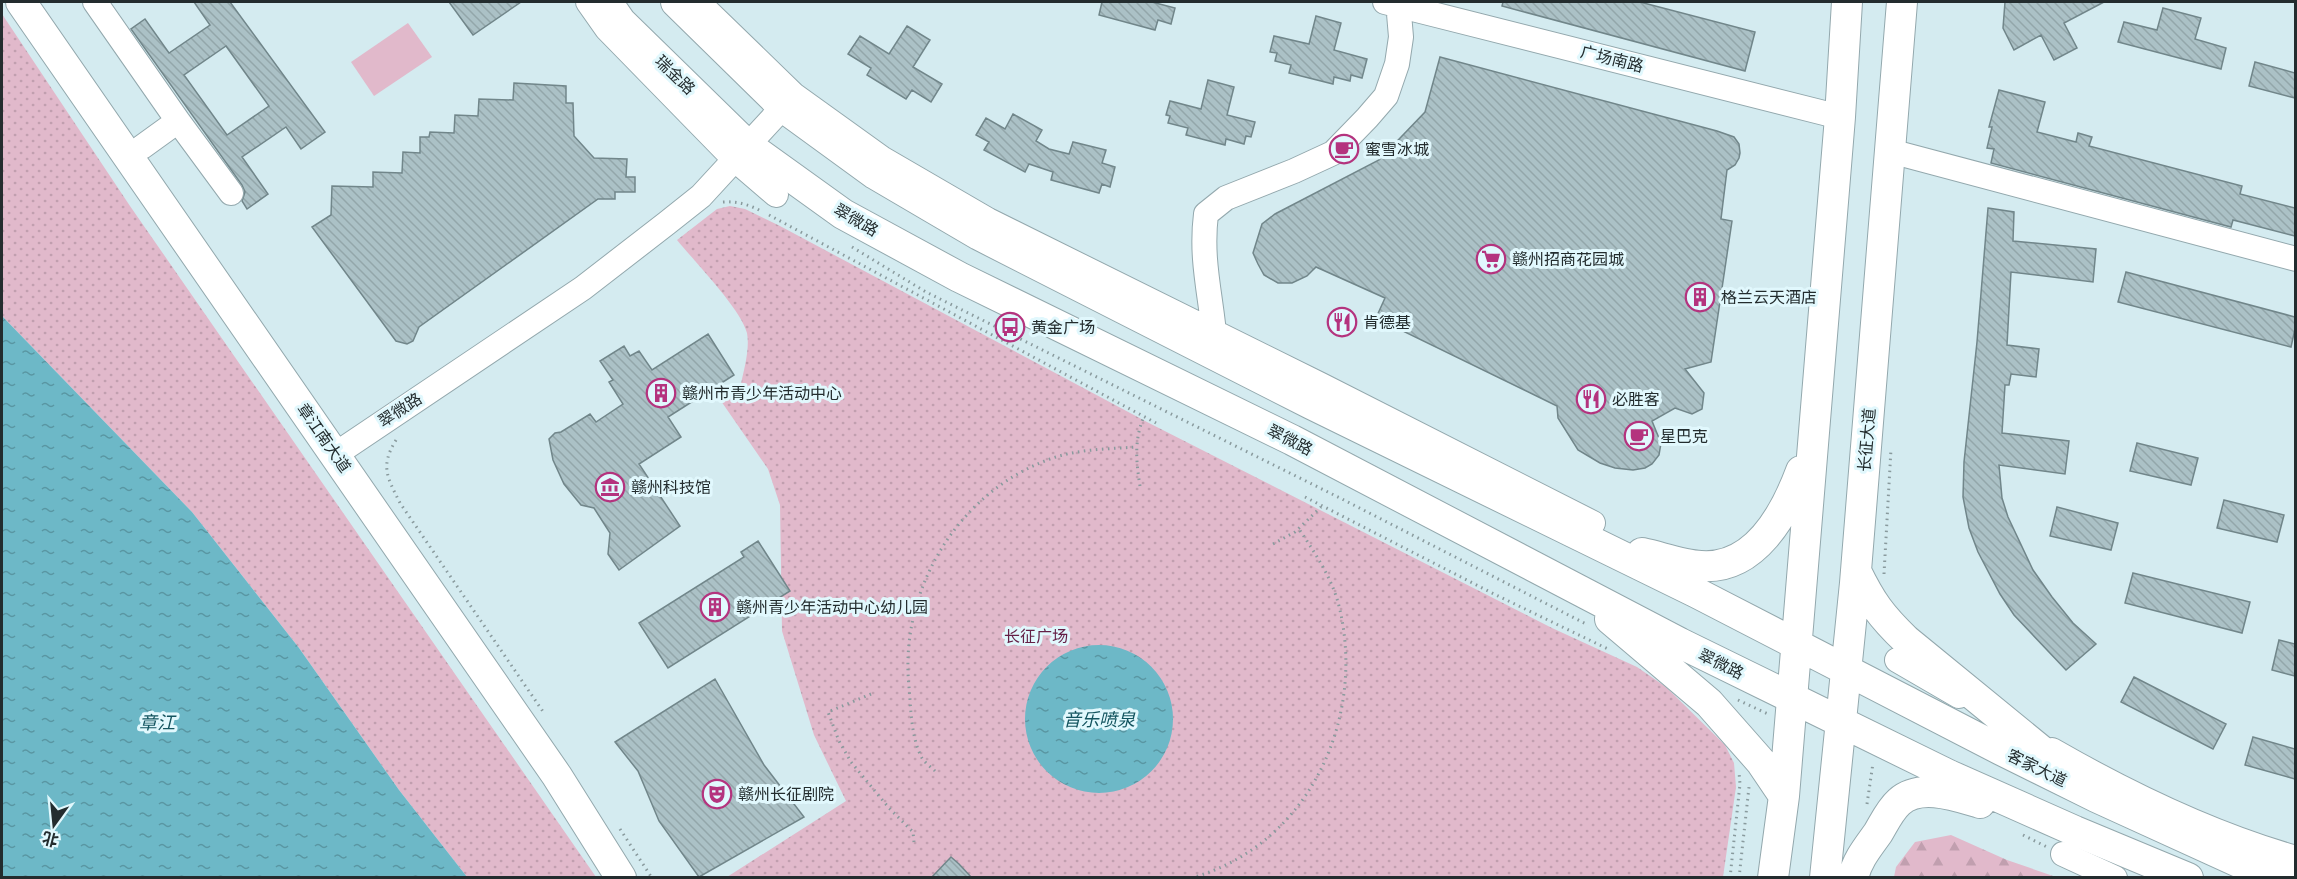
<svg xmlns="http://www.w3.org/2000/svg" width="2297" height="879" viewBox="0 0 2297 879" font-family="'Public Sans','Noto Sans SC',sans-serif">
<defs>
<pattern id="forest-firs" width="22" height="20" patternUnits="userSpaceOnUse" patternTransform="scale(1.5)"><rect width="22" height="20" fill="#e1b9cb"/><path d="M5 1l3.5 6h-7zM16 11l3.5 6h-7z" fill="#c19faf"/></pattern>
<pattern id="park-dots" width="8" height="8" patternUnits="userSpaceOnUse" patternTransform="scale(1.5)"><rect width="8" height="8" fill="#e1b9cb"/><path d="M2 2h.1M6 6h.1" fill="none" stroke="#c19faf" stroke-width="1.8" stroke-linecap="round"/></pattern>
<pattern id="water-ripples" width="26" height="14" patternUnits="userSpaceOnUse" patternTransform="scale(1.5)"><rect width="26" height="14" fill="#6db8c7"/><path d="M2 4q2-2 4 0t4 0M15 11q2-2 4 0t4 0" fill="none" stroke="#5996a2"/></pattern>
<pattern id="building-back-hatch" width="6" height="6" patternUnits="userSpaceOnUse" patternTransform="scale(1.5)"><rect width="6" height="6" fill="#abc1c6"/><path d="M-1 5l2 2M0 0l6 6M5-1l2 2" fill="none" stroke="#93a6aa"/></pattern>
</defs>
<rect width="100%" height="100%" fill="#d4ebf0"/>
<path fill="url(#forest-firs)" d="M1951 835 2007 860 2056 877H1894L1896 867 1915 842Z"/>
<path fill="url(#park-dots)" d="M2 14 130 206 596 877H467L399 790 299 648 192 512 2 316Z
M730 206 745 209 780 226 1147 422 1552 628 1637 667 1666 687 1725 745 1734 763 1736 787 1723 877H727L846 801 814 735 782 631 780 505 768 469 721 401 741 384C744 369 750 349 747 333 741 309 694 261 677 240L717 209Z"/>
<path fill="#e1b9cb" d="M408 23 432 57 374 96 351 62Z"/>
<path fill="url(#water-ripples)" d="M2 316 192 512 299 648 399 790 467 877H2Z
M1025 719a74 74 0 1 1 148 0a74 74 0 1 1-148 0Z"/>
<path fill="url(#building-back-hatch)" stroke="#71868a" stroke-width="1.5" fill-rule="evenodd" d="M194 2H230L325 132 301 149 286 127 242 157 268 194 247 209 242 201 245 192 242 185 131 29 145 19 169 53 210 25ZM226 46 269 106 227 135 184 75Z
M449 2H521L473 35Z
M1102 2H1152L1175 8 1171 24 1158 20 1155 30 1099 15Z
M1503 2H1640L1755 32 1745 71 1502 6Z
M2005 2H2104L2064 23 2077 48 2054 60 2041 35 2014 50 2003 28Z
M2163 8 2201 18 2195 39 2226 48 2221 69 2118 42 2124 22 2157 30Z
M1316 16 1341 23 1334 50 1367 59 1362 78 1351 75 1350 81 1334 77 1333 84 1289 73 1291 65 1275 61 1277 53 1270 52 1274 36 1309 44Z
M907 26 930 40 913 67 942 84 931 102 912 90 906 99 867 75 871 68 848 54 860 36 889 54Z
M1440 57 1717 131 1734 137 1739 144 1740 153 1739 158 1735 165 1727 170 1721 219 1732 221 1711 362 1685 369 1704 393 1702 409 1692 414 1675 408 1652 421 1661 443 1659 455 1652 464 1645 468 1633 470 1615 468 1600 463 1578 450 1558 418 1557 406 1376 318 1385 298 1316 267 1307 276 1292 283H1278L1264 275 1258 264 1253 253 1262 224 1275 214 1379 160 1425 112Z
M2255 62 2295 73V98L2249 86Z
M1208 80 1234 87 1227 115 1255 122 1251 137 1246 136 1244 144 1226 139 1225 145 1186 135 1188 128 1168 123 1170 116 1166 115 1170 101 1201 109Z
M514 83 566 86V103H573L574 136 594 158 627 159 626 177H635V192H615V199H598L419 327 413 341 407 344 396 341 312 227 331 215 332 186 373 187V172L402 173 403 152 420 153V137H429L430 132 454 133 455 115 478 116 479 99 513 100Z
M1999 90 2045 102 2037 132 2076 142 2078 133 2092 137 2089 146 2242 186 2240 194 2295 208V236L2233 220 2231 227 1991 163 1994 149 1987 148 1992 127H1989Z
M1013 114 1042 130 1036 141 1049 149 1069 154 1073 142 1106 150 1102 163 1115 167 1110 187 1102 184 1099 193 1051 180 1053 172 1029 164 1025 172 984 150 989 142 976 135 986 118 1005 129Z
M1988 208 2014 212 2013 241 2096 249 2093 282 2011 272 2007 345 2039 349 2036 377 2011 374 2009 385H2005L2002 433 2069 441 2065 474 1999 465 2002 498 2008 517 2033 570 2052 597 2073 623 2096 644 2066 670 2014 615 2000 594 1978 552 1969 528 1963 497 1964 462 1977 342Z
M2126 272 2295 317V329L2291 347 2118 302Z
M708 334 734 375 668 417 681 437 639 464 680 526 619 570 608 554 610 533 594 508 581 505 564 484 553 460 549 439 555 433 561 432 590 414 596 422 623 404 609 382 613 380 600 361 624 346 630 356 639 351 652 370Z
M2137 443 2198 458 2191 485 2130 471Z
M2224 500 2284 515 2277 542 2217 528Z
M2057 507 2118 523 2111 550 2050 536Z
M758 541 790 591 668 668 639 623 744 557 741 552Z
M2133 573 2250 602 2242 633 2125 603Z
M2279 640 2295 644V676L2272 670Z
M2134 677 2226 724 2213 749 2121 702Z
M715 679 764 765 804 817 699 877 659 821 638 771 615 742Z
M2253 737 2295 749V779L2245 765Z
M951 857 959 864 972 878H931Z"/>
<g fill="none" stroke-linecap="round" stroke-linejoin="round">
<g stroke="#93a8ad" stroke-width="26">
<path id="minor" d="M95 2 178 121 231 193
M588 2 607 29 734 159 776 195
M698 2 794 95 883 159 988 220 1321 385 1593 523
M1385 2 1840 117
M142 147 178 121
M1890 151 2296 259
M1215 344C1212 299 1200 262 1206 214L1226 198 1294 171 1333 153 1367 118 1386 96 1397 64 1401 37 1398 2
M336 454 583 288 667 223 701 196 783 107
M1897 660 1959 696
M2052 750C2127 793 2211 834 2296 858
M2063 854 2115 878"/>
</g>
<g stroke="#93a8ad" stroke-width="32">
<path id="major" d="M21 2 557 776 621 878
M607 2 621 22 747 145 843 214 959 277 1292 440 1680 643 1949 775 2075 831 2188 878
M676 2 783 107 875 174 979 235 1311 404 1697 593 2001 750 2096 797 2256 870 2284 878
M1642 553C1661 557 1682 565 1701 566 1755 570 1785 514 1801 471
M1856 571C1871 602 1881 616 1906 640L2065 770
M1610 619 1709 703 1761 762 1784 796
M1773 878 1784 796 1840 117 1847 2
M1825 878 1855 583 1902 2
M1853 878C1857 860 1868 847 1878 833 1884 823 1890 810 1899 802 1920 783 1956 796 1980 803"/>
</g>
<path stroke="#899a9d" stroke-width="3" stroke-dasharray="1.5 4.5" stroke-linecap="butt" d="M723 202C738 201 750 205 763 212
M769 215 1156 423
M852 247 926 292 1340 498 1588 625
M396 440C380 466 387 477 400 503L544 713
M1140 486C1136 461 1134 440 1144 416
M1305 497 1494 594 1608 649
M1273 544 1295 532 1321 507
M1884 574 1891 449
M871 694 828 712 839 741 851 762 889 808 913 832 914 842
M1738 700 1768 714
M935 771C931 767 925 763 922 758 911 738 911 709 909 687 899 590 958 492 1050 459 1077 449 1108 449 1136 447
M1867 804 1873 763
M620 829 652 878
M2023 835 2047 847
M1191 878C1308 846 1367 719 1339 606 1332 578 1315 553 1299 529
M1730 878 1740 784 1739 772
M1739 878 1749 787"/>
<use href="#minor" stroke="#fff" stroke-width="24"/>
<use href="#major" stroke="#fff" stroke-width="30"/>
</g>
<defs>
<g id="cafe-ring" transform="scale(1.5)"><circle r="9.5" fill="#e1f8fd" stroke="#b4337e" stroke-width="1.5"/><path d="M-5.5-4.5H6V0H3Q3 3.5 0 3.5H-2.5Q-5.5 3.5-5.5 0ZM3-3.2v2h1.7v-2ZM-6 4.5H4V6H-6Z" fill="#b4337e"/></g>
<g id="supermarket-ring" transform="scale(1.5)"><circle r="9.5" fill="#e1f8fd" stroke="#b4337e" stroke-width="1.5"/><path d="M-6-5.5h2.5l.6 2H6L4.5 2H-2.5L-4.4-4H-6ZM-1.5 3.2a1.3 1.3 0 1 0 .1 0ZM3 3.2a1.3 1.3 0 1 0 .1 0Z" fill="#b4337e"/></g>
<g id="building-ring" transform="scale(1.5)"><circle r="9.5" fill="#e1f8fd" stroke="#b4337e" stroke-width="1.5"/><path d="M-4-6H4V6H1V3H-1V6H-4ZM-2.5-4.3h1.7v1.8h-1.7ZM.8-4.3h1.7v1.8H.8ZM-2.5-1h1.7V.8h-1.7ZM.8-1h1.7V.8H.8Z" fill="#b4337e"/></g>
<g id="restaurant-ring" transform="scale(1.5)"><circle r="9.5" fill="#e1f8fd" stroke="#b4337e" stroke-width="1.5"/><path d="M-5-6h1v4h1v-4h1v4h1v-4h1v5L-1.5 .5V6h-2V.5L-5-1ZM5-6V6H3V1.5H1.5Q1.5-4 5-6Z" fill="#b4337e"/></g>
<g id="bus-ring" transform="scale(1.5)"><circle r="9.5" fill="#e1f8fd" stroke="#b4337e" stroke-width="1.5"/><path d="M-5-6H5V4H4V6H2V4H-2V6H-4V4H-5ZM-3.5-4V0h7V-4ZM-3.5 1.2v1.5H-2V1.2ZM2 1.2v1.5H3.5V1.2Z" fill="#b4337e"/></g>
<g id="museum-ring" transform="scale(1.5)"><circle r="9.5" fill="#e1f8fd" stroke="#b4337e" stroke-width="1.5"/><path d="M0-6L6-3V-2H-6V-3ZM-5-1h2V3h-2ZM-1-1h2V3h-2ZM3-1h2V3H3ZM-6 4H6V6H-6Z" fill="#b4337e"/></g>
<g id="theatre-ring" transform="scale(1.5)"><circle r="9.5" fill="#e1f8fd" stroke="#b4337e" stroke-width="1.5"/><path d="M-5-5.5Q0-4 5-5.5V0Q5 5 0 6Q-5 5-5 0ZM-3.3-2.5H-1v1.5H-3.3ZM1-2.5H3.3v1.5H1ZM-2.8 1Q0 5.5 2.8 1Z" fill="#b4337e"/></g>
</defs>
<g fill-rule="evenodd">
<use href="#cafe-ring" x="1344" y="149"/>
<use href="#supermarket-ring" x="1491" y="259"/>
<use href="#building-ring" x="1700" y="297"/>
<use href="#restaurant-ring" x="1342" y="322"/>
<use href="#bus-ring" x="1010" y="327"/>
<use href="#building-ring" x="661" y="393"/>
<use href="#restaurant-ring" x="1591" y="399"/>
<use href="#cafe-ring" x="1639" y="436"/>
<use href="#museum-ring" x="610" y="487"/>
<use href="#building-ring" x="715" y="607"/>
<use href="#theatre-ring" x="717" y="794"/>
</g>
<g text-anchor="middle" dominant-baseline="central" stroke-width="6" stroke-linejoin="round" paint-order="stroke">
<g font-size="16" fill="#232c2e" stroke="#e1f8fd">
<text transform="translate(1612 59) rotate(14)">广场南路</text>
<text transform="translate(675 75) rotate(44)">瑞金路</text>
<text transform="translate(856 220) rotate(30)">翠微路</text>
<text transform="translate(400 410) rotate(-33)">翠微路</text>
<text transform="translate(324 438) rotate(55)">章江南大道</text>
<text transform="translate(1290 440) rotate(27)">翠微路</text>
<text transform="translate(1867 440) rotate(-85)">长征大道</text>
<text transform="translate(1721 664) rotate(26)">翠微路</text>
<text transform="translate(2037 768) rotate(26)">客家大道</text>
</g>
<g font-size="16" fill="#232c2e" stroke="#e1f8fd" text-anchor="start">
<text x="1365" y="149">蜜雪冰城</text>
<text x="1512" y="259">赣州招商花园城</text>
<text x="1721" y="297">格兰云天酒店</text>
<text x="1363" y="322">肯德基</text>
<text x="1031" y="327">黄金广场</text>
<text x="682" y="393">赣州市青少年活动中心</text>
<text x="1612" y="399">必胜客</text>
<text x="1660" y="436">星巴克</text>
<text x="631" y="487">赣州科技馆</text>
<text x="736" y="607">赣州青少年活动中心幼儿园</text>
<text x="738" y="794">赣州长征剧院</text>
</g>
<g font-size="16" fill="#641f46" stroke="#e1f8fd">
<text x="1036" y="636">长征广场</text>
</g>
<g font-size="18" font-style="italic" fill="#13545f" stroke="#e1f8fd">
<text x="1099" y="719">音乐喷泉</text>
<text x="157" y="722">章江</text>
</g>
</g>
<rect width="2297" height="879" fill="none" stroke="#232c2e" stroke-width="6"/>
<g transform="translate(54 825) rotate(195)" stroke="#e1f8fd" stroke-width="4.5" paint-order="stroke">
<path d="M0-4.5L10 22L0 15L-10 22Z" fill="#232c2e"/>
<text y="-9" font-size="16" font-weight="bold" text-anchor="middle" fill="#232c2e">北</text>
</g>
</svg>
